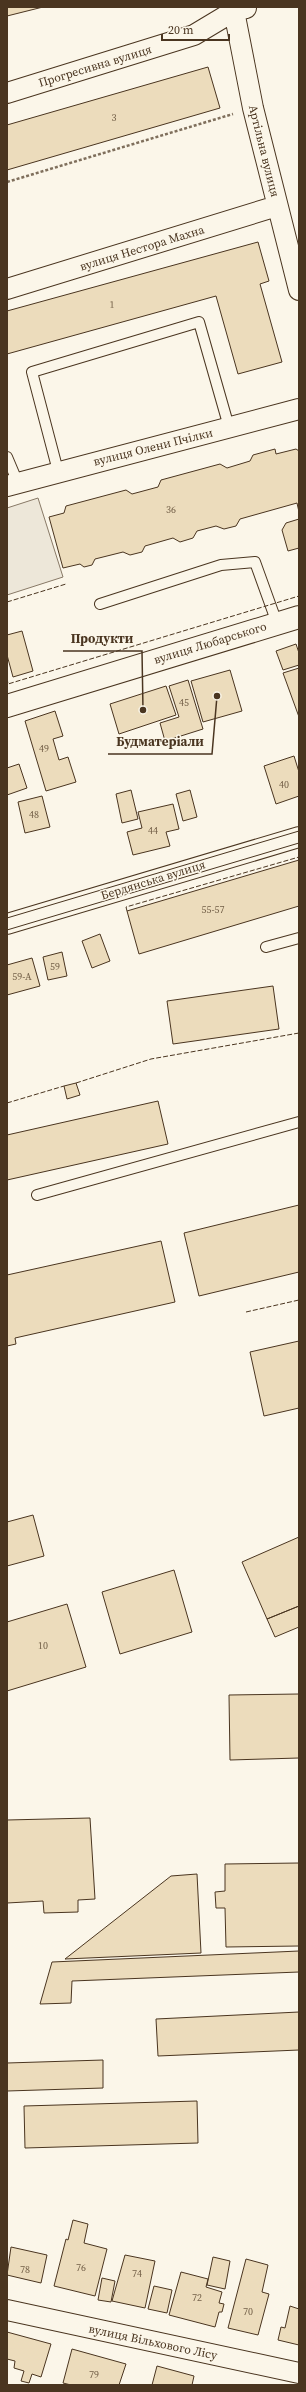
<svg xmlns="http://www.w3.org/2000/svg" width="306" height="2392" viewBox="0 0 306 2392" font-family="'Source Serif 4',serif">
<rect width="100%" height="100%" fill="#fbf6e9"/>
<path fill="#ede7d9" stroke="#887966" d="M38 498 63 577 7 595V508Z"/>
<path fill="#ecdcbc" stroke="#4a3520" d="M7 7H43L7 16Z
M208 67 220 108 7 170V125Z
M258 242 269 281 260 284 282 362 238 374 216 296 7 354V311Z
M275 449 276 454 296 449 299 451V512L297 503 240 519 236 526 224 529 216 526 197 531 193 538 180 542 173 538 145 546 142 552 130 555 123 552 95 559 92 565 84 567 80 564 63 568 49 517 64 513 66 506 126 490 132 494 158 487 161 480 220 464 227 468 250 461 253 455Z
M299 519V548L288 551 282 530 286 523Z
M22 631 33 671 13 677 7 655V635Z
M296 644 299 653V665L283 670 276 651Z
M299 668V717L283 673Z
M230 670 242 711 203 722 191 681Z
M188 680 203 729 165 741 160 723 179 717 169 686Z
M166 686 176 715 119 734 110 704Z
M55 711 63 736 53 739 59 760 68 757 76 782 46 791 25 721Z
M294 756 299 772V796L276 804 264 766Z
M19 764 27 788 7 795V768Z
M131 790 138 819 122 823 116 794Z
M190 790 197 817 183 821 176 794Z
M42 796 50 827 25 833 18 802Z
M173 804 179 829 166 832 170 846 133 855 127 832 142 828 138 812Z
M299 860V906L139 954 127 911Z
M100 934 110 961 92 968 82 941Z
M62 952 67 976 48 980 43 957Z
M32 958 40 986 7 995V965Z
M273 986 279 1029 173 1044 167 1001Z
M76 1083 80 1095 67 1099 64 1086Z
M158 1101 168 1144 7 1180V1135Z
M299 1205V1272L199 1296 184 1233Z
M161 1241 175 1302 15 1338 16 1344 7 1346V1275Z
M299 1341V1408L264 1416 250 1352Z
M33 1515 44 1556 7 1566V1522Z
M299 1537V1606L267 1619 242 1562Z
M174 1570 192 1632 120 1654 102 1592Z
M67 1604 86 1667 7 1691V1622Z
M299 1606V1627L275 1637 267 1619Z
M299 1694V1758L230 1760 229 1695Z
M90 1818 95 1899 78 1900V1912L44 1913 43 1901 7 1903V1820Z
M299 1863V1946L226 1947 225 1908H216L215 1892 225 1891V1864Z
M197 1874 201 1953 65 1959 171 1876Z
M299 1951V1972L72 1981 71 2003 40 2004 52 1962Z
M299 2012V2050L158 2056 156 2019Z
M103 2060V2088L7 2091V2063Z
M197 2101 198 2143 25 2148 24 2106Z
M73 2220 88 2224 84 2243 107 2249 95 2296 54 2286 66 2239 68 2240Z
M11 2247 47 2255 41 2283 7 2275Z
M125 2255 155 2261 145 2308 112 2301Z
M213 2257 230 2261 225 2289 207 2285Z
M246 2259 268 2265 262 2292 269 2294 258 2335 228 2328Z
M181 2272 208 2279 206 2287 222 2292 219 2303 224 2304 222 2312H219L215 2327 169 2315Z
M102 2278 115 2281 111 2302 98 2300Z
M154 2286 172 2290 167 2313 148 2309Z
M290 2306 299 2309V2345L278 2340 281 2327 285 2328Z
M7 2332 51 2344 41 2377 32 2374 29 2383 21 2381 24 2371 14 2368 15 2361 7 2359Z
M72 2349 126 2364 119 2385H71L63 2383Z
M157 2366 194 2376 192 2385H152Z"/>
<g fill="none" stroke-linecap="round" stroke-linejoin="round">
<g stroke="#4a3520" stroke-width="12">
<path id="lane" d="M7 457 18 483
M58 471 32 372 199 322 229 427
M100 604 221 565 255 562 277 623
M266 947 299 938
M37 1195 299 1122"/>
</g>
<g stroke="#4a3520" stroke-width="22">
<path id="street" d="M234 11 253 108 299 290
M7 93 194 35 234 11 246 8
M7 289 277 206
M7 486 299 409
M7 924 299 837
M7 2310 299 2373"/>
</g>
<g stroke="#4a3520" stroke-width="24">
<path id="secondary" d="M7 706 299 617"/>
</g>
<path stroke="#7f6f5c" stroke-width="2.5" stroke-dasharray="3 2" stroke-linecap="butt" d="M7 182 233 114"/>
<use href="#lane" stroke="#fbf6e9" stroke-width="10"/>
<use href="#street" stroke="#fbf6e9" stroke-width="20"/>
<use href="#secondary" stroke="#fbf6e9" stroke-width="22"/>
<path stroke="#4a3520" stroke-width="1" d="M7 918 299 831
M7 930 299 843"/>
<path stroke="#4a3520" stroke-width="1" stroke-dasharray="5 2" stroke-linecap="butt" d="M7 602 66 584
M7 678 8 684 299 596
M127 911 126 907 299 857
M76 1083 151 1059 299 1033
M7 1103 64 1086
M246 1312 299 1300"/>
</g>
<g text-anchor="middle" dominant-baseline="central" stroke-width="3" stroke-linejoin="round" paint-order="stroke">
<g font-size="10" fill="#725f47">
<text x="114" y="117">3</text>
<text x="112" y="304">1</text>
<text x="171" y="509">36</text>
<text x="184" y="702">45</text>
<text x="44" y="748">49</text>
<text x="284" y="784">40</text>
<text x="34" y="814">48</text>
<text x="153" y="830">44</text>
<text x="213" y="909">55-57</text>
<text x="55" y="966">59</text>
<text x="22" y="976">59-А</text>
<text x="43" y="1645">10</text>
<text x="81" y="2267">76</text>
<text x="25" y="2269">78</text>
<text x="137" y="2273">74</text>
<text x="197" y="2297">72</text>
<text x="248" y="2311">70</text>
<text x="94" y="2374">79</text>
</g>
<g font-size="12" fill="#4a3520" stroke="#fbf6e9">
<text transform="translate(95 66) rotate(-17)">Прогресивна вулиця</text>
<text transform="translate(264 151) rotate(76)">Артільна вулиця</text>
<text transform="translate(142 248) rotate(-17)">вулиця Нестора Махна</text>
<text transform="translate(153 447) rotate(-14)">вулиця Олени Пчілки</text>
<text transform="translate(210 643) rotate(-17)">вулиця Любарського</text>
<text transform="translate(153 880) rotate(-17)">Бердянська вулиця</text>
<text transform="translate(153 2342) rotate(12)">вулиця Вільхового Лісу</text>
</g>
</g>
<path fill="none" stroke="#4a3520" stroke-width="1.5" d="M143 710L142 651H63M217 696L212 754H108"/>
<g fill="#4a3520" stroke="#fbf6e9" stroke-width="1.5">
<circle cx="143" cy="710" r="4"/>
<circle cx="217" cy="696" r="4"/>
</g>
<g font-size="13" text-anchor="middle" font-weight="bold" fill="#4a3520" stroke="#fbf6e9" stroke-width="3" stroke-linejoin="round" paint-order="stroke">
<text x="102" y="643">Продукти</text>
<text x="160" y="746">Будматеріали</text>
</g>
<rect width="306" height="2392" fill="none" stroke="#4a3520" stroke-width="16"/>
<path d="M162 34v6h67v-6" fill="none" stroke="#4a3520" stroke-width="2"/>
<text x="168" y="34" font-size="12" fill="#4a3520" stroke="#fbf6e9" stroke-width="3" paint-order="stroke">20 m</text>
</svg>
